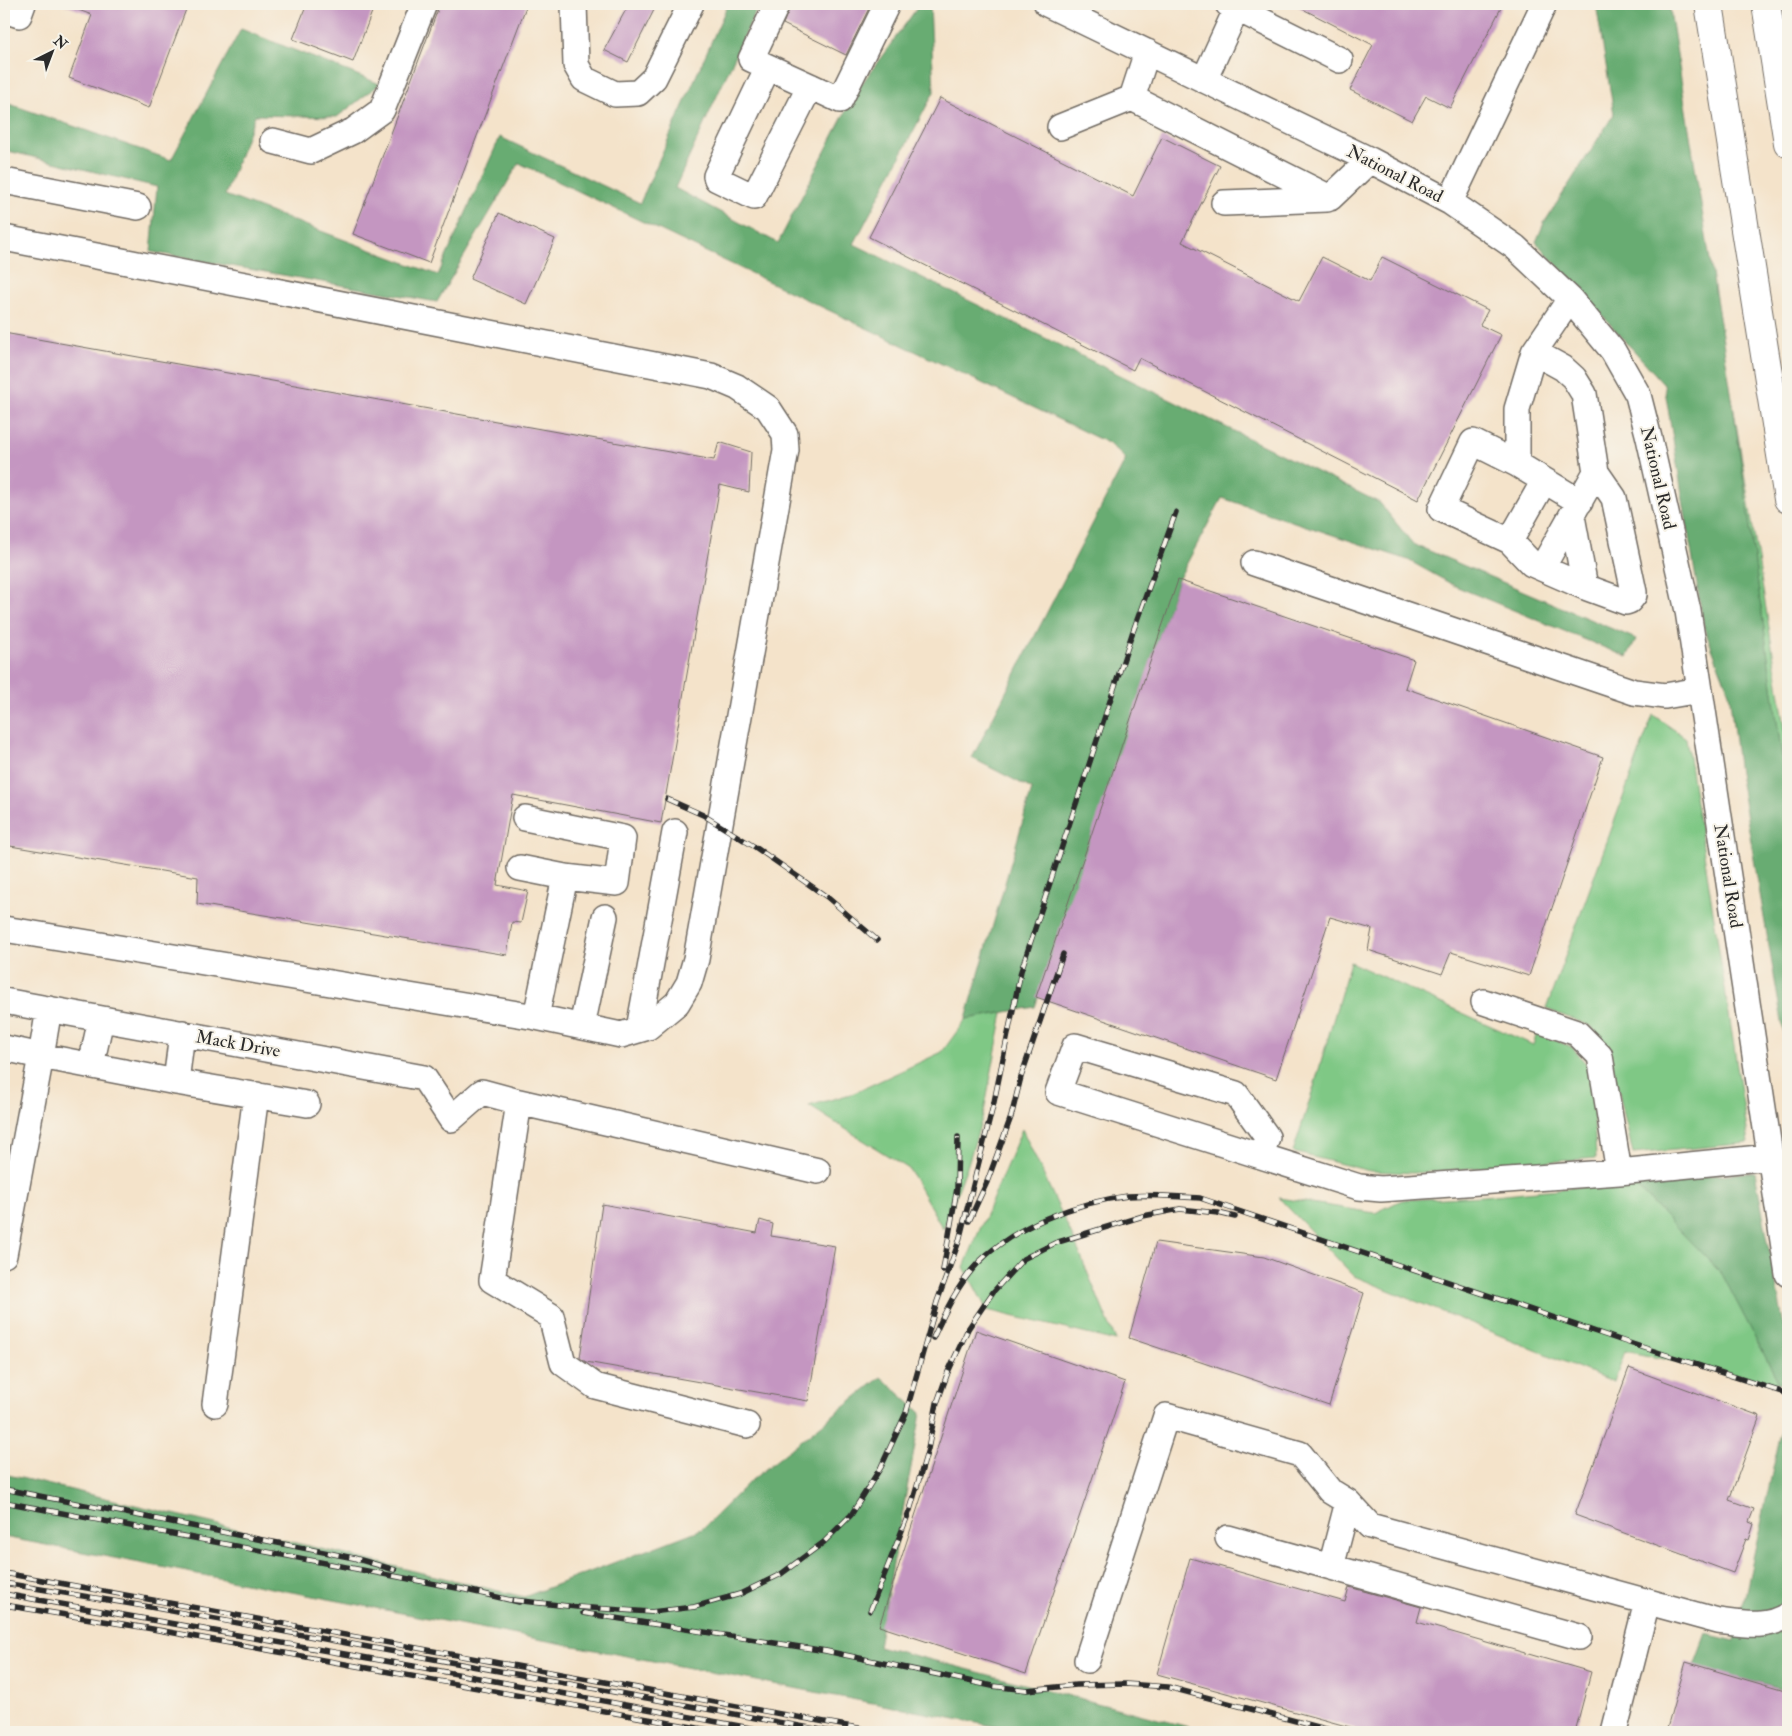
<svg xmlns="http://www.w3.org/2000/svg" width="1792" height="1736" viewBox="0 0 1792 1736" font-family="'IM FELL Double Pica',serif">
<rect width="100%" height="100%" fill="#f7f3e8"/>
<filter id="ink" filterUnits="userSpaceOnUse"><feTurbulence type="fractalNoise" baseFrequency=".02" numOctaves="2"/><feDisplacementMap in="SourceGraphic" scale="10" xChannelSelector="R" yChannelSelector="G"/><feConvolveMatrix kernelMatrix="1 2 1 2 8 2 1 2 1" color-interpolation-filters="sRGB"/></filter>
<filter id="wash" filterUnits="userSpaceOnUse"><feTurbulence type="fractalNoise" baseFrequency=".0096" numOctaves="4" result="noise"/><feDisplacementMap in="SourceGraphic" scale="20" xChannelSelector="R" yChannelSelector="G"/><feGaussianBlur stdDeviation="1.12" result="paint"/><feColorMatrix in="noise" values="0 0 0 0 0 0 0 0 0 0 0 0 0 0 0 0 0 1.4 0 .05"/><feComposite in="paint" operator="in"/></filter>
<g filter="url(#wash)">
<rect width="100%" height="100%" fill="#f4e3ca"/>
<path fill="#7fc885" stroke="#557a58" d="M1732 398 1788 746V801Z
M1653 715 1686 738 1749 1143 1633 1154 1611 1057 1604 1042 1591 1026 1546 1009Z
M1350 962 1533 1045 1537 1033 1572 1047 1588 1066 1592 1080 1596 1158 1413 1173 1370 1171 1293 1152 1313 1090Z
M1003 1013 984 1112 968 1164 943 1229 909 1169 809 1106 854 1093 942 1052 966 1019Z
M1022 1129 1074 1240 1116 1341 987 1310 964 1267Z
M1632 1182 1723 1274 1779 1383 1625 1351 1614 1382 1354 1276 1279 1198 1375 1213 1402 1200 1484 1196Z"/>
<path fill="#67ac72" stroke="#496c4e" d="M728 4H759L675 188 778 243 855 93 920 4H930L934 92 854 244 1380 503 1413 544 1636 639 1627 657 1455 586 1408 560 1222 498 1178 580 1035 1007 966 1019 1032 789 972 758 1126 459 1108 443 519 163 437 302 151 252 157 187 4 150V102L171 160 241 29 380 84 337 117 255 115 225 195 438 275 500 137 640 203Z
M1596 4H1669L1732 398 1788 801V1057L1738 766 1729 692 1704 628 1664 384 1536 242 1544 223 1614 114Z
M1755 1172 1788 1348V1385L1779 1383 1722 1274 1632 1182Z
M881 1377 921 1413 878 1646 1208 1732H1024L4 1537V1474L524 1597 702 1529 748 1483Z
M1783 1423 1788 1425V1691L1694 1666 1706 1634 1735 1641Z"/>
<g id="blocks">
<path fill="#c496c1" d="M66 4H188L149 108 69 78 92 15 65 5Z
M307 4H375L353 62 293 39Z
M440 4H527L429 263 353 234Z
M629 4H657L628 62 604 50Z
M791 4H871L846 55 783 24Z
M1293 4H1503L1450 108 1426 96 1412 121 1350 90 1373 45Z
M940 98 1133 196 1162 137 1220 166 1182 242 1299 301 1322 257 1370 281 1382 257 1488 310 1480 325 1501 335 1418 500 1139 358 1133 370 869 237Z
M499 213 555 239 526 304 470 279Z
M4 333 714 460 719 442 751 452 749 492 720 485 661 823 513 795 497 885 528 891 521 923 512 922 507 955 197 904 198 877 4 845Z
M1178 580 1414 660 1405 688 1603 757 1529 976 1451 952 1442 974 1368 950 1372 929 1330 917 1276 1079 1036 997Z
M602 1204 757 1233 760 1220 773 1224 771 1236 835 1246 808 1401 586 1362 580 1358Z
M1156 1242 1264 1257 1364 1293 1329 1405 1129 1338Z
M976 1330 1125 1382 1026 1674 879 1626Z
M1629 1368 1760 1416 1729 1500 1754 1509 1749 1522 1754 1524 1749 1540 1746 1539 1733 1573 1575 1515Z
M1190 1558 1345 1602 1349 1587 1421 1607 1417 1622 1591 1672 1575 1732H1368L1157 1674Z
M1686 1662 1788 1692V1732H1666Z"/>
</g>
</g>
<g filter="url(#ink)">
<use href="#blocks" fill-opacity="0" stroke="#716b63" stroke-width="1"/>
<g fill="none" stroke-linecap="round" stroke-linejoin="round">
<g stroke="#716b63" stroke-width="28">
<path id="minor" d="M574 4 576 65 584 79 615 94 638 93 654 78 691 4
M1047 4 1370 160 1450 202 1515 247 1570 299 1613 351 1638 395 1649 438 1688 611 1788 1274
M1228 4 1340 60
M4 10 19 15 23 4
M768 67 716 176 717 179 754 197 810 86 751 59 777 4
M1204 80 1237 8
M810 86 840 100 887 4
M1132 98 1330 198 1370 160
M1060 127 1132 98 1147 52
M273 141 311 151 353 131 382 110 424 4
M4 181 138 207
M1450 202 1544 4
M1224 203 1327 199
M4 238 711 376 737 387 768 408 785 434 786 450 696 959 689 983 677 1003 648 1027 621 1035 536 1017 4 929
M1534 352 1517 409V464L1473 442 1441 509 1510 541 1532 564 1585 587 1626 602 1629 601 1634 595V592L1614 498 1596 472 1584 394 1574 378 1563 368 1534 352 1570 299
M1517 464 1580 502
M1572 516 1585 587
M1510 541 1544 481
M1254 563 1634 692 1665 696 1700 690
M1542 568 1596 472
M525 818 623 838 617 883 565 877 536 1017
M520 868 565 877
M4 1001 424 1078 451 1119 482 1092 519 1102 492 1280 551 1316 563 1363 595 1386 747 1425
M1484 1002 1577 1033 1600 1056 1619 1172
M582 1026 605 917
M639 1029 675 832
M4 1048 41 1056 49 1009
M91 1065 101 1019
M176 1082 307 1104
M519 1102 818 1171
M1261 1155 1267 1137 1236 1094 1075 1046 1058 1092 1359 1187 1381 1189 1619 1172 1770 1157
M4 1255 41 1056 176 1082 182 1033
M215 1404 256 1095
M1228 1538 1331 1567 1348 1502
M1331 1567 1579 1637
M1087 1660 1166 1416 1300 1454 1330 1491 1348 1502 1370 1526 1718 1621C1744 1624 1766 1629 1788 1615
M1614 1732 1647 1602"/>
</g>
<g stroke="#716b63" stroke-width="30">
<path id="highway" d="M1709 4 1788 499
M1766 4 1788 143"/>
</g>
<use href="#minor" stroke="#fff" stroke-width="25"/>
<use href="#highway" stroke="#fff" stroke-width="28"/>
<g stroke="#2b2b2b" stroke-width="5.5">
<path id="rail" d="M667 799 703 815 755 847 827 897 877 940
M969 1221 987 1182 1011 1117 1021 1077 1063 954
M943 1270 957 1188 958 1137
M933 1338C945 1312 958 1284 978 1263 1014 1226 1077 1202 1128 1196 1152 1194 1176 1197 1200 1198L1623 1341 1788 1394
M4 1489 354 1558 395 1570
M4 1502 462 1589 519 1602
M4 1573 880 1732
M4 1583 150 1607 832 1732
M4 1594 419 1667 772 1732
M513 1600 577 1607 651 1612 694 1607 740 1594 781 1574 824 1542 851 1515 881 1467 906 1413 937 1302 959 1241 994 1102 1021 971 1132 634 1176 512
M4 1605 147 1628 720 1732
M870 1611 910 1510 928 1449 937 1403 948 1372 968 1329 993 1292 1023 1259 1055 1243 1143 1216 1180 1209 1218 1213 1235 1217
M583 1613 826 1651 992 1686 1027 1690 1076 1685 1126 1684 1168 1687 1337 1732"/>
</g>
<use href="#rail" stroke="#f7f3e8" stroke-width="4" stroke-dasharray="11" stroke-linecap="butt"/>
</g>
</g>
<g text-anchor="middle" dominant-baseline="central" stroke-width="4" stroke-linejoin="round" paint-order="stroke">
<g font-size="18" fill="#2b2b2b" stroke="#f7f3e8">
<text transform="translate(1395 174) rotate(27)">National Road</text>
<text transform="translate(1658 478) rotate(77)">National Road</text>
<text transform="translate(1728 876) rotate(81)">National Road</text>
<text transform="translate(238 1044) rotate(10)">Mack Drive</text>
</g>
</g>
<rect width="1792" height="1736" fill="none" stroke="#f7f3e8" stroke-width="20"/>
<g transform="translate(52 52) rotate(42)" stroke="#f7f3e8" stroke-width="4" paint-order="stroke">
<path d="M0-4L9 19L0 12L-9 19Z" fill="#2b2b2b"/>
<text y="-8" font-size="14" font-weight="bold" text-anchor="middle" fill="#2b2b2b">N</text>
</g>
</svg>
